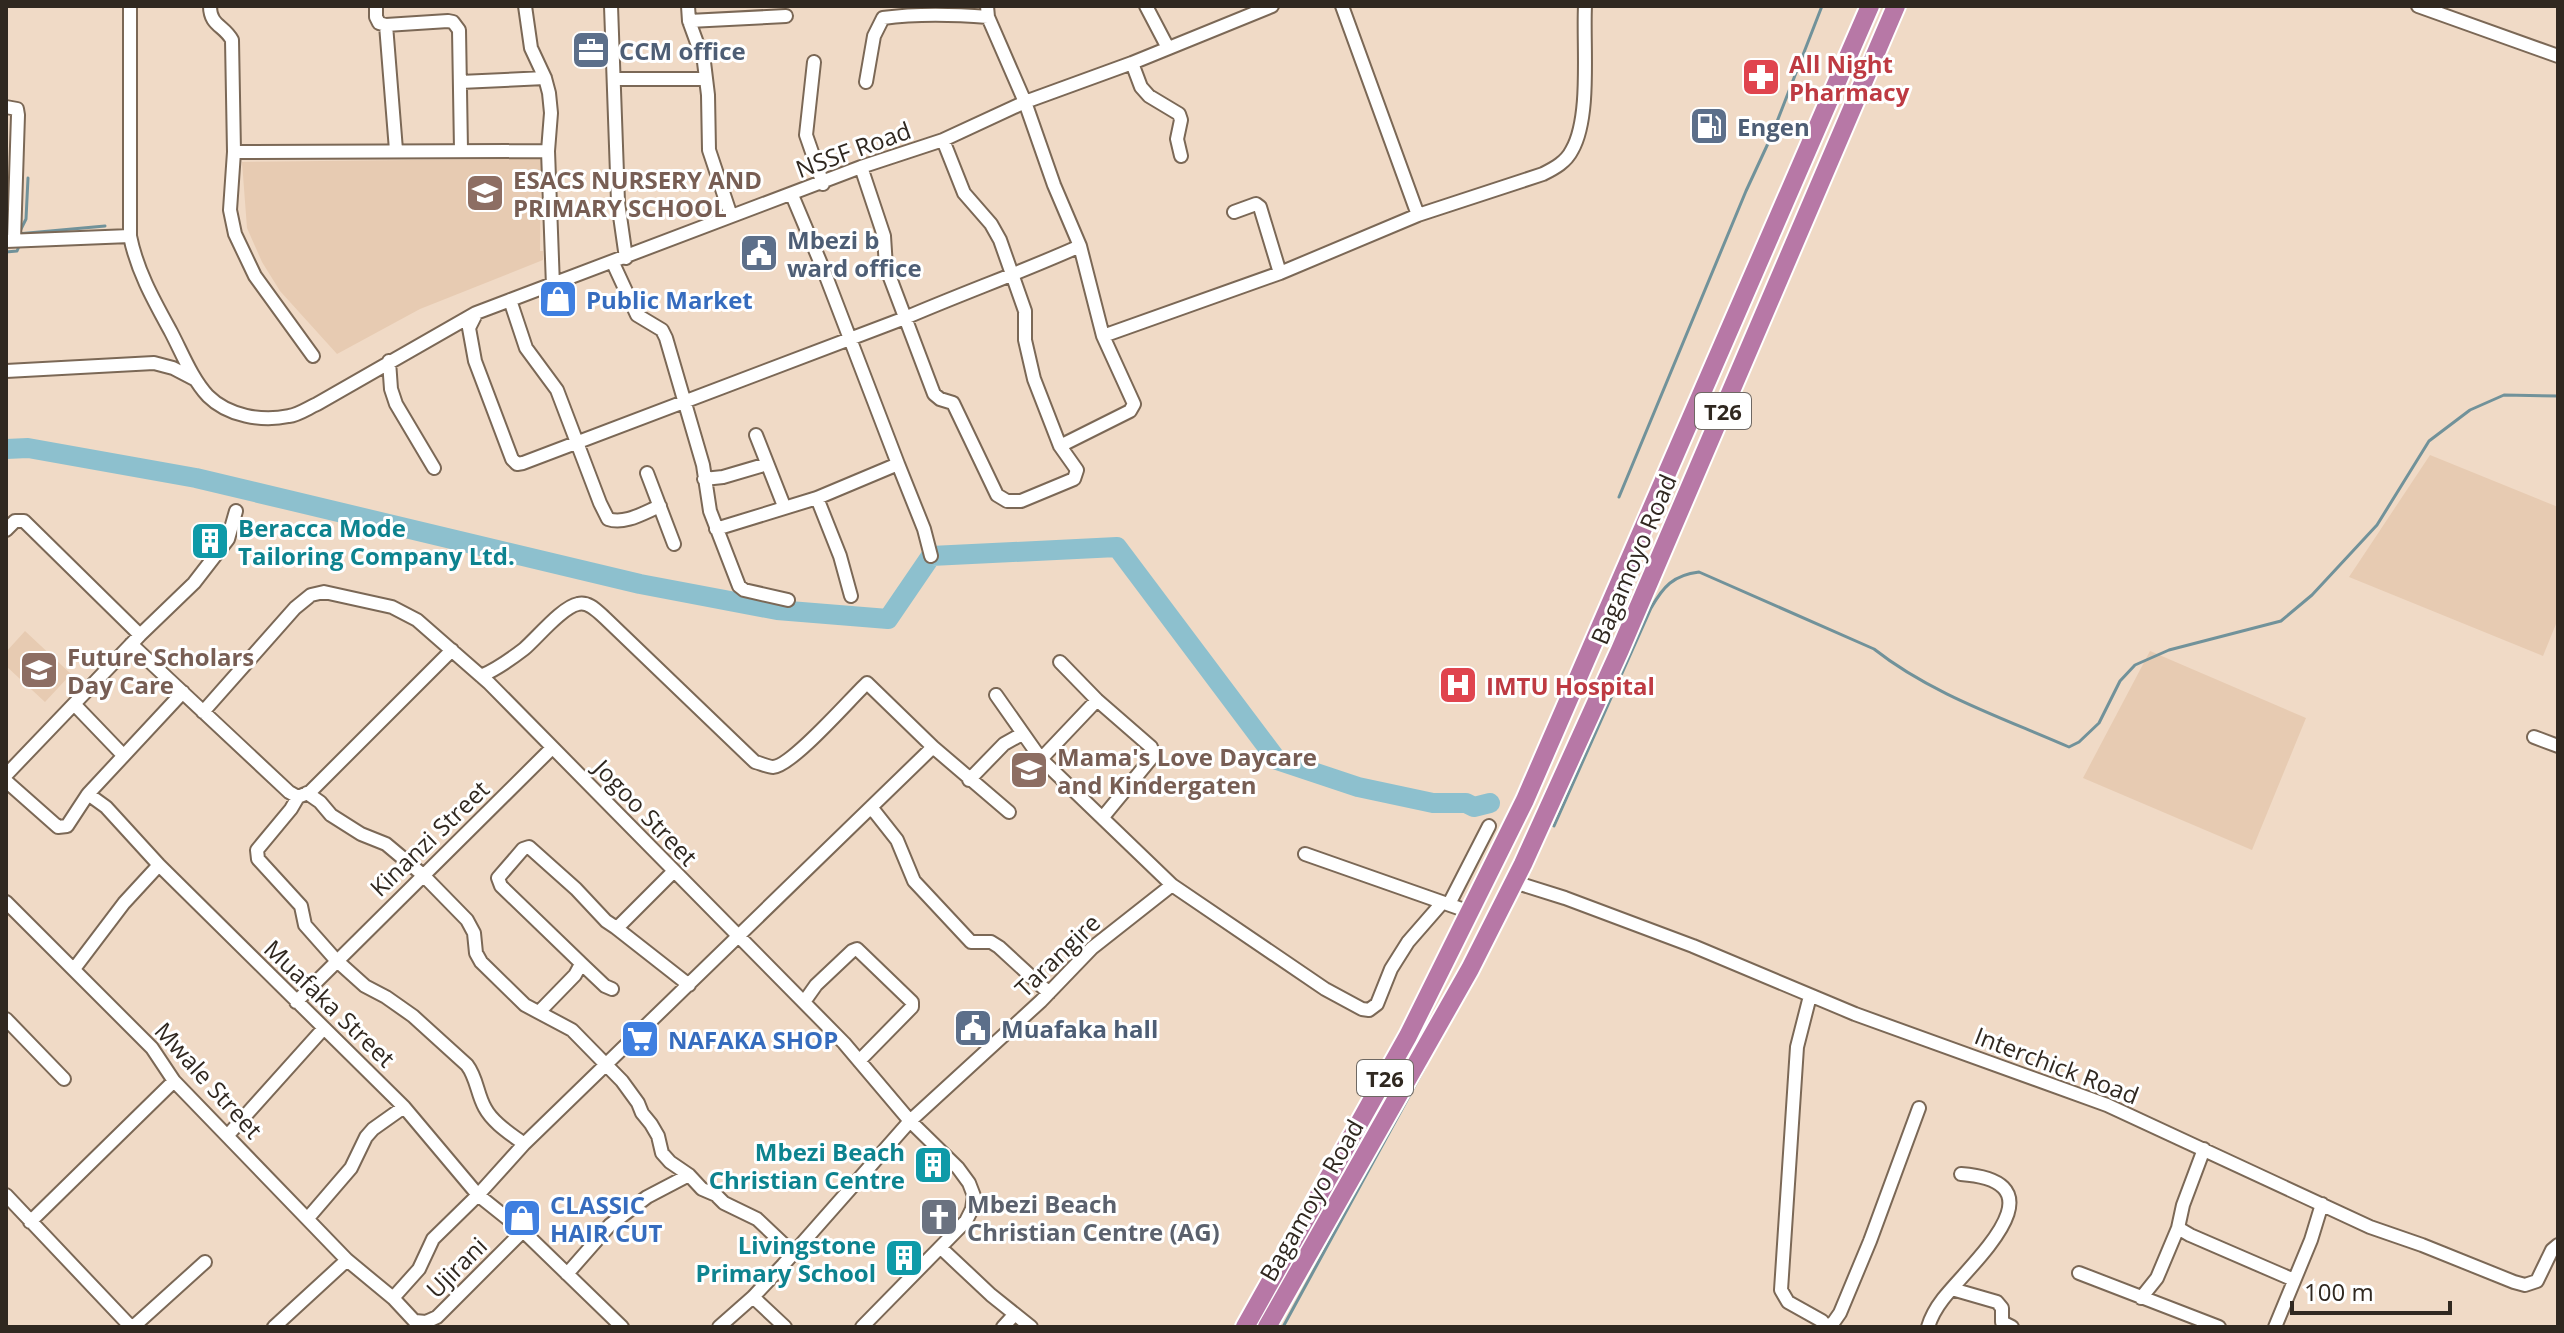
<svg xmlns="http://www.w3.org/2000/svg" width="2564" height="1333" viewBox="0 0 2564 1333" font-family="'Open Sans',sans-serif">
<rect width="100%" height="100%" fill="#f0dac6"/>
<path fill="#e7cbb2" d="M510 157H541L540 251H543V260L420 309 337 354 280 291 262 262 247 228 242 162 503 159Z
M2430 455 2558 507V619L2543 656 2349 577Z
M25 631 71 674 45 702 6 666V652Z
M2150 651 2306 718 2252 850 2083 778Z"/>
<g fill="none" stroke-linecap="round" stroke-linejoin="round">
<path stroke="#71929a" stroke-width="3" d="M19 233 26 219 28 178
M6 234H8
M17 234 105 226
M6 252 17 251 20 244
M1619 497 1746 191 1771 137 1822 6
M1554 826 1651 608C1663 587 1673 575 1699 572L1874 649C1931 694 2003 718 2069 747L2079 742 2099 723 2120 681 2135 665 2169 650 2281 621 2312 595 2377 525 2429 441 2470 410 2504 395 2558 396
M1283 1327 1425 1067"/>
<path stroke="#8dc0ce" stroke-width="20" d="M6 449 28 448 196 478 640 584 777 610 888 619 931 556 1117 547 1277 760 1358 787 1433 803H1466L1474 807 1490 803"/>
<g stroke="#7b6856" stroke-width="16">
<path id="minor" d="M130 6V236C137 271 154 301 171 332 182 353 192 379 208 396 228 416 262 422 289 416 298 415 308 408 317 404L476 313 861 167 943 140 1025 102 1132 63 1272 6
M210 6C210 26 224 25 232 40L234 152 230 210 235 234 255 276 313 356
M376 6V17L379 23 386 25 448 21 453 22 459 30 461 150
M525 6 531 48 545 78 549 93 551 113 548 151 553 286
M611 6 618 202 626 258
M688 6 689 21 704 62 708 95 709 150 731 216
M987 6 988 17 1025 102 1054 185 1080 246 1103 336 1134 404 1130 411 1060 446
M1146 6 1168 48
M1342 6 1418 215
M2418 6 2558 56
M689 21 786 16
M386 25 396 150
M814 62 806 135 823 184
M1132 63 1141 87 1149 96 1179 114 1181 120 1177 139 1181 156
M615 79H706
M460 82 545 78
M866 82 874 36 883 18C918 13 952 14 988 17
M6 107 17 109 18 115 14 240
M234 152 548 151
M861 167 884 236 886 267 934 394 940 399 953 403 997 495 1007 501H1021L1074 479 1077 470 1060 446 1034 379 1025 340V311L1000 240 991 224 964 193 943 140
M1234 212 1256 204 1260 207 1280 273
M6 241 130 236
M613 263 637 315 662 330 666 338 703 465 710 511 739 586 744 590 788 600
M510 300 526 348 557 390 600 503 608 519C625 525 645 512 660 506
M476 314 469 328 475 361 512 459 517 464 523 463 905 318C963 293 1022 272 1080 246
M1103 336 1280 273 1418 215 1543 174C1555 168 1566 162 1572 150 1591 117 1583 46 1585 6
M389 361 391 389 396 404 434 468
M6 371 154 363 173 368 196 380
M756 435 784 506
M898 464 924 529 931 556
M647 473 674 544
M704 479 723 477 767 464
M817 498 840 556 851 596
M716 529 817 498 898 464 824 271 792 195
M6 530 15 521H24L140 635
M131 644 289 792 298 797 310 792 452 650
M1060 662 1097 700 1151 747 1154 755 1103 817
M481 676C497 669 511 659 524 649 537 638 562 607 578 604 589 601 598 612 605 618L755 762C760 763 768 767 773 767 792 766 850 699 867 683L933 747 1009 812
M996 695 1041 759 1172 885
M74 704 123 755
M203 712 295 608 311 595 324 592 392 607 417 620 489 683 844 1043 910 1121 958 1168 969 1183 974 1196 972 1209 966 1221 862 1327
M2534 737 2558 746
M1041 759 1097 700
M6 775 140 635 194 583 228 539 236 511
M969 780 1004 744 1022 734
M6 781 58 827 67 826 88 794 106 807 159 865 404 1107 478 1195 523 1231 622 1327
M307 793 320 802 331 815 361 834 386 844 423 875 467 920 474 933 476 953 481 962 525 1005 572 1030 622 1081 638 1103 642 1113 651 1124 658 1136 662 1153 670 1162 689 1175 702 1189 716 1195 724 1203 757 1219 793 1253
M88 794 183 692
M298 797 291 809 257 850 258 859 301 906 305 925 336 960 365 986 386 997 413 1016 467 1065C477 1078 477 1094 485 1108 493 1123 511 1134 524 1144
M871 807 897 840 914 881 971 942H991L999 947 1049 993
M1305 854 1470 912
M1514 882 1565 898 1693 946 1855 1014 2107 1105 2370 1227 2422 1245 2514 1282 2525 1285 2537 1281 2552 1250 2558 1245
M6 902 152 1048 174 1081 347 1260 393 1298 420 1327
M1449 904 1489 826
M615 927 689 985
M74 969 124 903 159 865
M612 989 605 986 585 967 501 886 498 878 523 849 529 847 576 889 606 921 615 927 620 925 674 871
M1810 996 1797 1047 1781 1290 1788 1302 1822 1321 1825 1327
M296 1002 552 748
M804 1002 816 985 852 951 857 949 912 1002V1007L859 1061
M540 1011 575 975 581 964
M6 1019 64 1079
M228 1135 324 1028
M2204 1149 2183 1205 2178 1228 2190 1235 2294 1280
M6 1195 131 1327
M308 1218 351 1168 366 1137 373 1129 404 1107
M30 1222 174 1081
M941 1248 991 1295 1031 1327
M2079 1273 2219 1327
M567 1274 610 1225 647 1197 689 1175
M1952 1289 1997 1302 2002 1308V1322L2012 1327
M753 1297 785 1327
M393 1298 419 1269 433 1239 478 1195 524 1144 933 747
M2141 1298 2157 1278 2178 1228
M415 1321 426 1322 437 1317 523 1231
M1825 1326 1833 1323 1840 1313 1870 1241 1919 1108
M133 1327 205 1262
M274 1327 347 1260
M719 1327 753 1297 783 1265 910 1121 1041 1001 1092 948 1172 885 1325 989 1362 1009 1369 1010 1377 1004 1391 969 1408 942 1442 903
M1003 1327 1014 1315
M1928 1327C1931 1317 1936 1308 1943 1299 1970 1264 2067 1182 1961 1174
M2275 1327 2311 1240 2322 1204"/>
</g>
<g stroke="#fff" stroke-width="22">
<path id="highway" d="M1245 1327 1408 1036 1525 800 1870 6
M1267 1327 1470 969 1523 864 1620 650 1896 6"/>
</g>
<use href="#minor" stroke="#fff" stroke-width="12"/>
<use href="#highway" stroke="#b778a6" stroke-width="18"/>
</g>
<defs>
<g id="office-square" transform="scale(2)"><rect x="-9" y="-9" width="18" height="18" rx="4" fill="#5c6f8a" stroke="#fff"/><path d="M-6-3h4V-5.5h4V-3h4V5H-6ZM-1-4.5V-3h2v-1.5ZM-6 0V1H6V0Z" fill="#fff"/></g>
<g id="pharmacy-square" transform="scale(2)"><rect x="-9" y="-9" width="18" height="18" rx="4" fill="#e0444e" stroke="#fff"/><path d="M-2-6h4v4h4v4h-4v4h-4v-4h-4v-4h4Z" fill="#fff"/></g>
<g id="fuel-square" transform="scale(2)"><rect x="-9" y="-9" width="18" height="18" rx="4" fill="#5c6f8a" stroke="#fff"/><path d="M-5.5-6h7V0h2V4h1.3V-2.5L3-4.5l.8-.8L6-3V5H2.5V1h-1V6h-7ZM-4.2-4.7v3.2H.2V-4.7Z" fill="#fff"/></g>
<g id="school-square" transform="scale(2)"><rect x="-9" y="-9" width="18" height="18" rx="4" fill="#8d6e63" stroke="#fff"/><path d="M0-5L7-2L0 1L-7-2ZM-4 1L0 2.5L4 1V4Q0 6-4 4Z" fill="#fff"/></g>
<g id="civic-square" transform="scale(2)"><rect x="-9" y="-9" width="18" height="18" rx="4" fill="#5c6f8a" stroke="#fff"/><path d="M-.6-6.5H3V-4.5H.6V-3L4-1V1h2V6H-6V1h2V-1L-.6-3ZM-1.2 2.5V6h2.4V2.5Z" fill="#fff"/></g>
<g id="shop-square" transform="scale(2)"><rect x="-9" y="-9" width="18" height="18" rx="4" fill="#3f7fe0" stroke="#fff"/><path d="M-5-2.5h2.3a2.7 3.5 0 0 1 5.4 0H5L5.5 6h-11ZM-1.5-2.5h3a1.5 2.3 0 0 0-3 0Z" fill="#fff"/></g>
<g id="building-square" transform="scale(2)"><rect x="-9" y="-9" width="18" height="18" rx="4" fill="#0f9aa8" stroke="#fff"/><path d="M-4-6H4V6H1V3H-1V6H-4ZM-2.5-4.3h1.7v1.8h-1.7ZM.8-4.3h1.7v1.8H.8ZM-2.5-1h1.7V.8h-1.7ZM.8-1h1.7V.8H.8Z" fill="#fff"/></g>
<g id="university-square" transform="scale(2)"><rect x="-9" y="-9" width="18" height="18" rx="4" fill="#8d6e63" stroke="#fff"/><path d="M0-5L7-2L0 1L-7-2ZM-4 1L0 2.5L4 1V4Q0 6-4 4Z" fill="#fff"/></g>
<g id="hospital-square" transform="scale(2)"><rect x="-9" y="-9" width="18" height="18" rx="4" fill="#e0444e" stroke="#fff"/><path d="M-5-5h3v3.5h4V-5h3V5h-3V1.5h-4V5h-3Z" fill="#fff"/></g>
<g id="supermarket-square" transform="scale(2)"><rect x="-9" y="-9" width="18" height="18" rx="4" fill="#3f7fe0" stroke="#fff"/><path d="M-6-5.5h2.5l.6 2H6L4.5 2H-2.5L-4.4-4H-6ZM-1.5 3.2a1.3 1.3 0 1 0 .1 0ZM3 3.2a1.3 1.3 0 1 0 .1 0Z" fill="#fff"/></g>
<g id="church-square" transform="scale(2)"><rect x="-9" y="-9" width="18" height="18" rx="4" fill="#6b7280" stroke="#fff"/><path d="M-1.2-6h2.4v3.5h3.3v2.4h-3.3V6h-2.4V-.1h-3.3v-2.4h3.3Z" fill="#fff"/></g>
</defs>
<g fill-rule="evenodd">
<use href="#office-square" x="591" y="50"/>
<use href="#pharmacy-square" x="1761" y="77"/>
<use href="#fuel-square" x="1709" y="126"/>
<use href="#school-square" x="485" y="193"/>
<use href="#civic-square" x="759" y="253"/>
<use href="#shop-square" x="558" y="299"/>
<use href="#building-square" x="210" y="541"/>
<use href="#university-square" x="39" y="670"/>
<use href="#hospital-square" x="1458" y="685"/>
<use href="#school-square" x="1029" y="770"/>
<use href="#civic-square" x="973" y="1028"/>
<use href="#supermarket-square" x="640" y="1039"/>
<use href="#building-square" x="933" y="1165"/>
<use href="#church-square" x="939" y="1217"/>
<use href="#shop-square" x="522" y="1218"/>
<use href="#building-square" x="904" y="1258"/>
</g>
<g text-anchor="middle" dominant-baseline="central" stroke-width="6" stroke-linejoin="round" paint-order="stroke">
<g fill="#fff" stroke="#6e6863" stroke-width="2">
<rect x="1695" y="393" width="56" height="36" rx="6"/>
<rect x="1357" y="1060" width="56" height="36" rx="6"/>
</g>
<g font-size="22" font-weight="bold" fill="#302820">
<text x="1723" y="411">T26</text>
<text x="1385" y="1078">T26</text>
</g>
<g font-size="24" font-weight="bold" fill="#4e5e75" stroke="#fff" text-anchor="start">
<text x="619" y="50">CCM office</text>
<text x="1737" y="126">Engen</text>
<text x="787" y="239">Mbezi b<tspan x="787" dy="28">ward office</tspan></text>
<text x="1001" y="1028">Muafaka hall</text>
</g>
<g font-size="24" font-weight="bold" fill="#be3a42" stroke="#fff" text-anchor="start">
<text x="1789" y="63">All Night<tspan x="1789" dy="28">Pharmacy</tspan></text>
<text x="1486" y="685">IMTU Hospital</text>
</g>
<g font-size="24" fill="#302820" stroke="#fff">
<text transform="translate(853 149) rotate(-20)">NSSF Road</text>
<text transform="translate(1633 559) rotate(-67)">Bagamoyo Road</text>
<text transform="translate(646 812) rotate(46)">Jogoo Street</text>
<text transform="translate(429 838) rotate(-44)">Kinanzi Street</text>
<text transform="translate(1057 955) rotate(-44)">Tarangire</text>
<text transform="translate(330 1003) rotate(44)">Muafaka Street</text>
<text transform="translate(2057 1065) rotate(21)">Interchick Road</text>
<text transform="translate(209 1080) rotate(48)">Mwale Street</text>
<text transform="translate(1311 1200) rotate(-60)">Bagamoyo Road</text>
<text transform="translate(456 1267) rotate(-45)">Ujirani</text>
</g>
<g font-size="24" font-weight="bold" fill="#785e54" stroke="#fff" text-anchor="start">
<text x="513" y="179">ESACS NURSERY AND<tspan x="513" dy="28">PRIMARY SCHOOL</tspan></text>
<text x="67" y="656">Future Scholars<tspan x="67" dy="28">Day Care</tspan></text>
<text x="1057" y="756">Mama's Love Daycare<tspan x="1057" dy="28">and Kindergaten</tspan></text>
</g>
<g font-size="24" font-weight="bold" fill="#366cbe" stroke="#fff" text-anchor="start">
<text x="586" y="299">Public Market</text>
<text x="668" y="1039">NAFAKA SHOP</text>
<text x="550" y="1204">CLASSIC<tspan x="550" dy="28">HAIR CUT</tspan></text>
</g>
<g font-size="24" font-weight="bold" fill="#0d838f" stroke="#fff" text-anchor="end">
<text x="238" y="527" text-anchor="start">Beracca Mode<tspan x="238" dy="28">Tailoring Company Ltd.</tspan></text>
<text x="905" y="1151">Mbezi Beach<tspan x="905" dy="28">Christian Centre</tspan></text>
<text x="876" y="1244">Livingstone<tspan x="876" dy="28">Primary School</tspan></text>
</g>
<g font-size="24" font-weight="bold" fill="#5b616d" stroke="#fff" text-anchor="start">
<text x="967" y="1203">Mbezi Beach<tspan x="967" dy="28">Christian Centre (AG)</tspan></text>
</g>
</g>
<rect width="2564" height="1333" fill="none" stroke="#302820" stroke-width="16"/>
<path d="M2292 1301v12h158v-12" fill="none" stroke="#302820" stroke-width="4"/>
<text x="2304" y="1301" font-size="24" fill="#302820" stroke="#ffffff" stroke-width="6" paint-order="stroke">100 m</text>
</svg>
